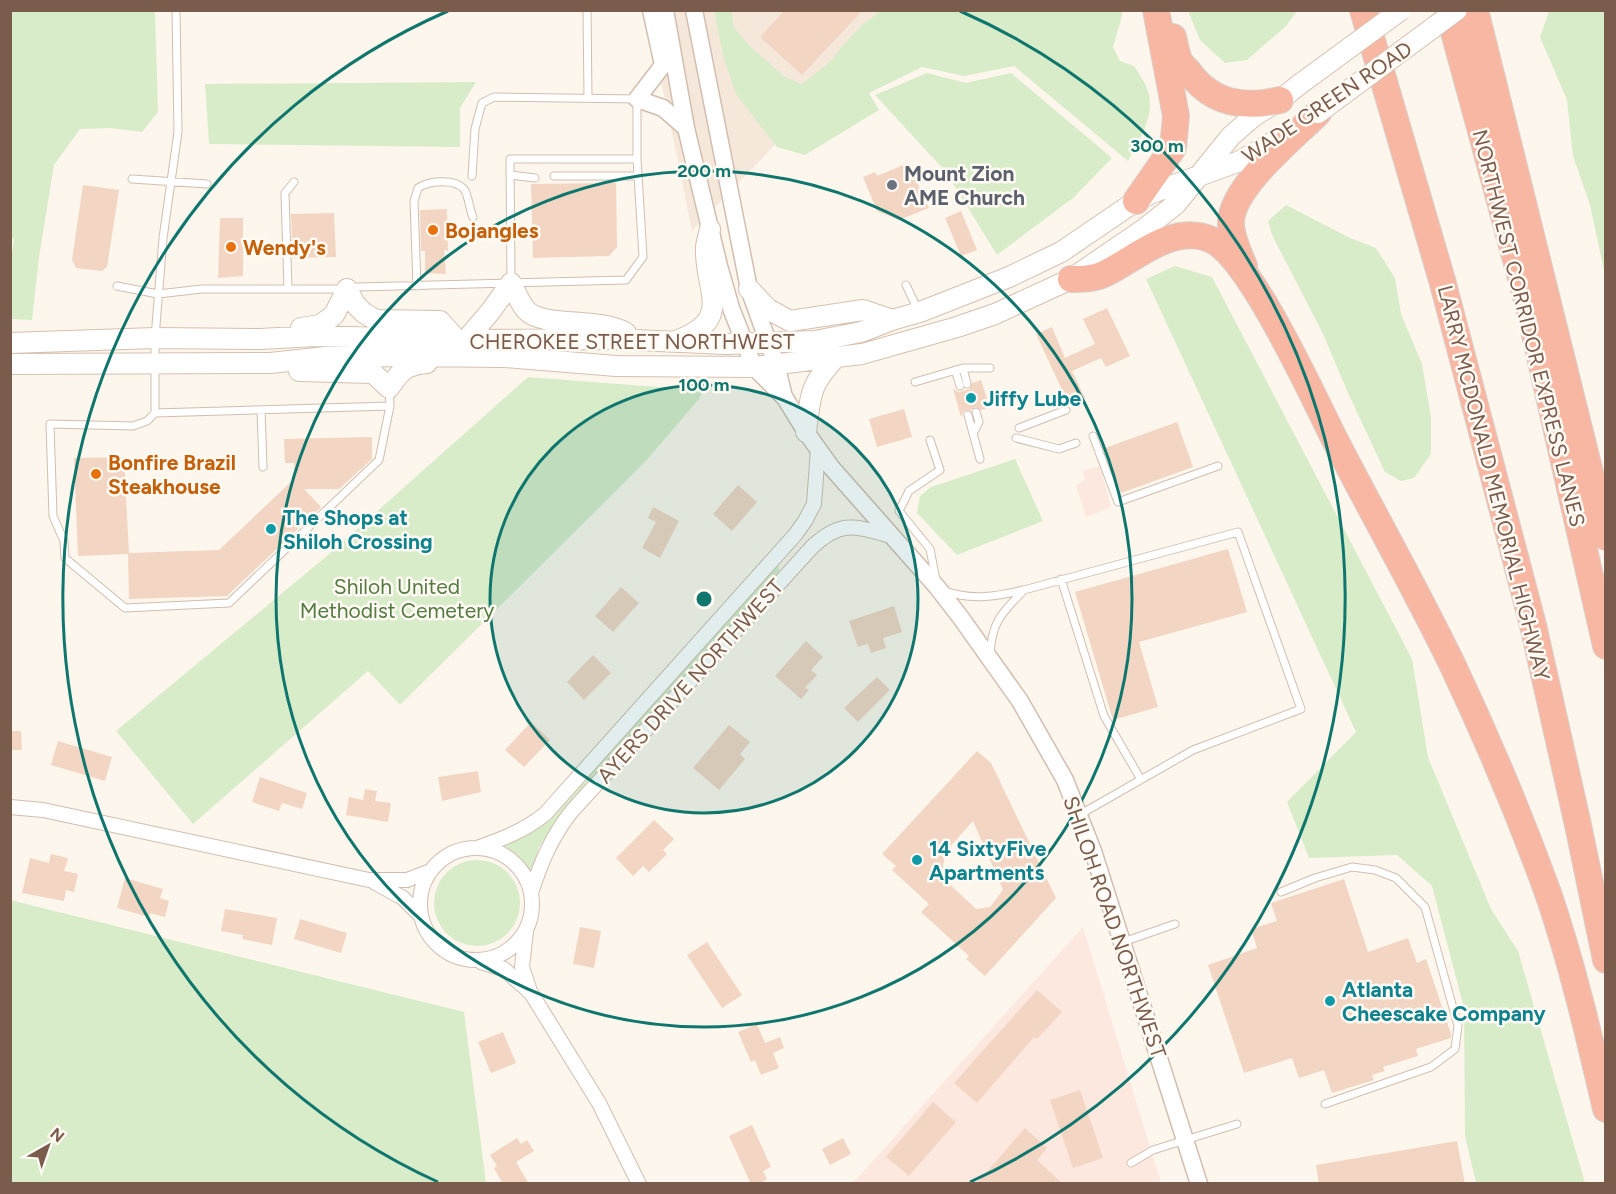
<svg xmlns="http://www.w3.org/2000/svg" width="1616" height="1194" viewBox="0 0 1616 1194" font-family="Figtree,sans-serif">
<rect width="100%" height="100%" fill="#fdf6ec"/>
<path fill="#f5e8da" d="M652 11H904L692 231 665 98 658 72Z"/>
<path fill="#fde8e0" d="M1100 466 1111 507 1086 517 1076 485 1085 480 1083 471Z
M1083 927 1161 1183H853Z"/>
<path fill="#d8ecc9" d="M11 10 155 11 158 112 142 132 111 128 80 129 54 165 39 257 32 320 11 319 10 268 14 239 10 237Z
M714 11H732L734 28 752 48 785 77 802 84 831 61 844 44 863 24 881 11H1122V16L1113 47 1120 61 1134 66C1140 75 1147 85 1149 95 1154 119 1138 141 1128 161L1014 66 964 76 922 67 869 93 879 110 805 155 777 147 736 94 724 59Z
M1188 11H1297L1286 26 1247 60 1225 63 1200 40Z
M1549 11H1605V275L1590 205 1573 156 1567 100 1540 37Z
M927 73 966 83 1011 73 1112 158 1073 198 997 255 946 172 875 95Z
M476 82 460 108V147L209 144 205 84Z
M1286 205 1350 238 1376 248 1395 278 1401 314 1422 364 1431 417V454L1414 478 1401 481 1385 472 1348 393 1323 334 1272 235 1268 221Z
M1175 266 1212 277 1412 659 1428 757 1491 909 1518 951 1585 1183H1476L1465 1136 1464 1008 1432 886 1397 855 1309 858 1287 802 1356 732 1146 279Z
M528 377 684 389 705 386 699 399 645 462 400 705 368 671 193 824 116 731 328 555Z
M1015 459 1043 521 957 555 917 513 920 496 931 487Z
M776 566H779V571L560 815 539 847 531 875 517 856 498 845 516 839 535 829Z
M434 903a43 43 0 1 1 86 0a43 43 0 1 1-86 0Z
M10 900 464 1012 486 1183H11Z"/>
<path fill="#f3d5c3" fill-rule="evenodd" d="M785 10H863L802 75 760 37Z
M908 163 929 208 899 220 877 211 863 177 875 172 877 176Z
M616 183 617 247 609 256 533 258 531 184Z
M83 185 119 190 107 267 102 271 76 268 72 260Z
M447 209 448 251 444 250 446 274 425 273V251H421L420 210Z
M961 211 977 250 961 256 945 218Z
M334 213 336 257 293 258 291 214Z
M220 218H243V276L218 278Z
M1107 308 1130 356 1106 367 1101 358 1072 371 1085 398 1069 405 1036 334 1052 327 1065 358 1095 344 1083 319Z
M981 380 990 408 981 410 975 407 971 410 964 411 961 417 953 389 959 392 969 389 972 383Z
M904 409 912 437 877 447 869 419Z
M1177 422 1193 467 1121 493 1105 448Z
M372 437V459L339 489H304L321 507 227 596 129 599 128 554 78 556 74 458 124 457 129 553 219 550 294 479V463H285L284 439Z
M738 485 757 502 732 531 713 514Z
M653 507 679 521 660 558 642 548 656 522 648 518Z
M1228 549 1247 612 1139 642 1158 707 1113 720 1075 592Z
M621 587 639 603 613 632 595 616Z
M894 606 902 632 883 638 886 648 871 653 868 644 858 647 849 621Z
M806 641 823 657 811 670 817 675 805 688 809 690 801 699 775 676Z
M593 655 611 673 584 700 567 682Z
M877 677 890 690 858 722 844 708Z
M531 722 550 740 524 767 505 750Z
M729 725 750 742 740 754 745 759 719 790 693 768Z
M10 731H21L22 750H10Z
M58 741 112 757 105 781 51 765Z
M977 751 991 763 1056 898 985 976 966 959 969 956 921 912 929 904 892 870 896 866 882 854ZM973 821 1003 890 990 907 976 909 941 876 946 851Z
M478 771 481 792 442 801 438 777Z
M260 777 307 793 302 809 282 803 279 811 252 802Z
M365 789 377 791 375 801 391 803 388 822 346 815 349 797 363 800Z
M654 820 674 839 663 850 667 854 649 872 643 866 633 876 616 858Z
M51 854 68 858 64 871 78 874 74 892 66 890 64 901 22 893 30 858 49 863Z
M125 878 163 889 160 898 169 901 165 917 150 913 149 917 117 908Z
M1344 879 1368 952 1408 938 1417 963 1426 959 1451 1034V1038L1416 1049 1418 1056 1383 1067 1385 1071 1372 1075 1374 1080 1332 1093 1324 1070 1299 1078 1292 1058 1244 1073 1208 965 1257 948 1251 929 1277 921 1271 903Z
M225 909 277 918 272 945 242 939 243 935 221 931Z
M300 919 347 933 341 953 294 939Z
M580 927 601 931 594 968 573 964Z
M707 942 742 995 722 1008 687 955Z
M1037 990 1062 1012 1037 1039 1034 1037 977 1103 954 1083Z
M757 1024 765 1043 780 1037 784 1048 773 1053 779 1068 761 1075 755 1060 751 1062 738 1032Z
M503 1032 516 1063 491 1073 478 1042Z
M1080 1090 1103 1158 1073 1168 1050 1100Z
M933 1102 956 1122 909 1176 886 1157Z
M752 1125 771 1167 763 1171 767 1179 758 1184H751L729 1136Z
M1025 1128 1047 1148 1037 1160 1063 1184H976Z
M517 1138 521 1144 527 1140 534 1151 516 1162 529 1184H503L494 1168 497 1166 490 1155Z
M843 1138 851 1154 830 1165 822 1149Z
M1457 1141 1465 1184H1319L1316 1165Z"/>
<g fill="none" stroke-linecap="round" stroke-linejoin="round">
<g stroke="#d1beb0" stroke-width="9">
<path id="service" d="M587 10 588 98
M510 175 535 178
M554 176H638
M132 179 207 184
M511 281 510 159H637
M906 285 918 310
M117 286 158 294 202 289H347L358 287 626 280 643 257 637 159V99L494 97 482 103 475 129 472 176
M417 286 414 201 418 188C428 181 454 178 464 189 469 196 469 209 473 217
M288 289 285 193 294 182
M963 368 967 384
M955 370 960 386
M915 382 963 368H990
M389 389 390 406 155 413 147 421 133 426 50 424 53 516 64 541 65 558 125 608 229 603 379 460 390 406
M261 410 263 467
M155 413V338L163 238 178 132 176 10
M968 415 980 459
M1019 428 1066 410
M973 434 979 422 976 412
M1093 436 1118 502 1218 466
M1016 438 1059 449 1076 443
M930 440 940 470 909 491 899 511 930 549 936 580
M1061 579 1104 716 1140 778
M945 591C972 601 997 596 1024 590L1238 532 1301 709 1193 750 1079 815
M990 654C992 621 1002 613 1024 590
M1281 892 1315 878 1352 867 1375 870 1396 878 1425 907 1458 1026 1455 1049 1431 1067 1325 1104
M1123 942 1175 924
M1131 1163 1153 1150 1237 1124"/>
</g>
<g stroke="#d1beb0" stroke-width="16">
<path id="minor" d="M10 807 43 810 369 880H407L428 872
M420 904a56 56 0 1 1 112 0a56 56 0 1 1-112 0Z
M477 848C502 839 524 831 545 814L795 535 805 521 814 504 818 449
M374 882 403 898 420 915
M531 893C541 862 552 836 572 811L813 546C843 519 856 527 892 536
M526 931 522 967 529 988
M481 962 504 969 531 993 599 1103 639 1184"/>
</g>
<g stroke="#d1beb0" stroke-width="19">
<path id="tertiary" d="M651 10 663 65 637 99 663 108 686 128
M665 10 686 128 719 266 731 308 754 367 785 398 806 432 831 467 937 587 961 618 1020 701 1065 780 1093 851 1199 1184
M694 10 749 289 776 364 784 397"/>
</g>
<g stroke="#d6c0b0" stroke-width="22">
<path id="secondary" d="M347 289 355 304 364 313 376 320 440 321 457 340
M749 289 768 309 790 321 863 310 892 320
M301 328 320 325 334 315 347 289
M466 340 490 312 511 283C516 292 520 304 527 311 545 328 601 317 626 333
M678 340C735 319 704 289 706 248 706 242 709 235 710 229
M10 343 155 338 260 339 316 336 457 340 612 339 727 344 815 341 861 332 892 320 920 312 1009 277 1061 252 1136 201 1152 193 1240 161 1283 136
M10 364 270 363 326 357 411 356 505 357 616 366 754 367 862 354 957 327 995 314 1071 279 1144 229 1176 204 1231 136 1254 116 1280 100 1300 84
M299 371 373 373 389 388C401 370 406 365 427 363
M806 432C811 393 809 386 837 356"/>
</g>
<g stroke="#dad1cd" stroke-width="28">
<path id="motorway" d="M1363 10 1442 280 1533 625 1578 825 1606 960
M1448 10 1528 304 1606 646
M1475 10 1606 537
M1173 37C1175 44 1176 53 1179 60 1181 64 1185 68 1188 71 1211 103 1243 109 1280 100
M1136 201 1173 148 1176 116 1156 10
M1244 266C1239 253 1230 236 1231 221 1233 186 1293 138 1318 113
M1071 279C1083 279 1093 279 1104 274 1136 259 1173 222 1212 240 1250 258 1313 396 1334 438 1373 514 1416 589 1453 666 1488 740 1520 816 1548 893 1572 963 1589 1036 1606 1109"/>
</g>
<use href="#service" stroke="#fff" stroke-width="7"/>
<use href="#minor" stroke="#fff" stroke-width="14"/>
<use href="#tertiary" stroke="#fff" stroke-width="16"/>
<use href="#secondary" stroke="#fff" stroke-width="20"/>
<use href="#motorway" stroke="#f7b7a3" stroke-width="26"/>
<g stroke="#d6c0b0" stroke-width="22" stroke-linecap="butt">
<path id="secondary-bridge" d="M1300 84 1401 10
M1318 113 1457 10"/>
</g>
<use href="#secondary-bridge" stroke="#fff" stroke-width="20"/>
</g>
<circle cx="704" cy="599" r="214" fill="#0f766e" fill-opacity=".12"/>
<g fill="none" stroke="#0f766e" stroke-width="3">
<circle cx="704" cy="599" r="214"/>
<circle cx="704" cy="599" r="428"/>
<path d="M438 1182A641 641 0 0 1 448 11M960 11A641 641 0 0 1 970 1182"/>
</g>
<circle fill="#6b7280" stroke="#fffaf3" stroke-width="2" cx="892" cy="185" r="6"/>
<g fill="#e8710a" stroke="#fffaf3" stroke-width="2">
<circle cx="433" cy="230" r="6"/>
<circle cx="231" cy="247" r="6"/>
<circle cx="96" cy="474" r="6"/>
</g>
<g fill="#0f9aa8" stroke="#fffaf3" stroke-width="2">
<circle cx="971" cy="398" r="6"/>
<circle cx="271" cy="529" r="6"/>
<circle cx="917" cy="860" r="6"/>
<circle cx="1330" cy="1001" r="6"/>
</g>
<g text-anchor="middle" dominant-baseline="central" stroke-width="5" stroke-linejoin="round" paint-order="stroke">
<g font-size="21" fill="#7a5c4d" stroke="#fffaf3">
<text transform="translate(1327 102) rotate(-34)">WADE GREEN ROAD</text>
<text transform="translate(1529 328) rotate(76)">NORTHWEST CORRIDOR EXPRESS LANES</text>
<text x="632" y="341">CHEROKEE STREET NORTHWEST</text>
<text transform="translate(1494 483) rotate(76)">LARRY MCDONALD MEMORIAL HIGHWAY</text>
<text transform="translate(690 681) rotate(-48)">AYERS DRIVE NORTHWEST</text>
<text transform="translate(1115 927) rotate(71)">SHILOH ROAD NORTHWEST</text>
</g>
<g font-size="21" font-weight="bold" fill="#5b616d" stroke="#fffaf3" text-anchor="start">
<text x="904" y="173">Mount Zion<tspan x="904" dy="24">AME Church</tspan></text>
</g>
<g font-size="21" font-weight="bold" fill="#c56008" stroke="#fffaf3" text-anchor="start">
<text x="445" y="230">Bojangles</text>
<text x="243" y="247">Wendy's</text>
<text x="108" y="462">Bonfire Brazil<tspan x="108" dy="24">Steakhouse</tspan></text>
</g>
<g font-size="21" font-weight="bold" fill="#0d838f" stroke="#fffaf3" text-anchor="start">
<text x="983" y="398">Jiffy Lube</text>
<text x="283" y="517">The Shops at<tspan x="283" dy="24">Shiloh Crossing</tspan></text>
<text x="929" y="848">14 SixtyFive<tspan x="929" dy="24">Apartments</tspan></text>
<text x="1342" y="989">Atlanta<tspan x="1342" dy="24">Cheescake Company</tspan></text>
</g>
<g font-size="21" fill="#537a41" stroke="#fffaf3">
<text x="397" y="586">Shiloh United<tspan x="397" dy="24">Methodist Cemetery</tspan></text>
</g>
</g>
<circle cx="704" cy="599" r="9" fill="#0f766e" stroke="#fffaf3" stroke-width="3"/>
<g font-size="18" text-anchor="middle" font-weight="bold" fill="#0f766e" stroke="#fffaf3" stroke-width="5" stroke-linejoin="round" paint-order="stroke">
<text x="1157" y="152">300 m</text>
<text x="704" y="177">200 m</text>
<text x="704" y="391">100 m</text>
</g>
<rect width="1616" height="1194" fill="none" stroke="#7a5c4d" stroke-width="24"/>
<g transform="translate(48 1146) rotate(40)" stroke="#fffaf3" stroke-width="4.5" paint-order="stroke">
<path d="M0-4.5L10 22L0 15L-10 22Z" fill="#7a5c4d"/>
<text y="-9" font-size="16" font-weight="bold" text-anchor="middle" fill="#7a5c4d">N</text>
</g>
</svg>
